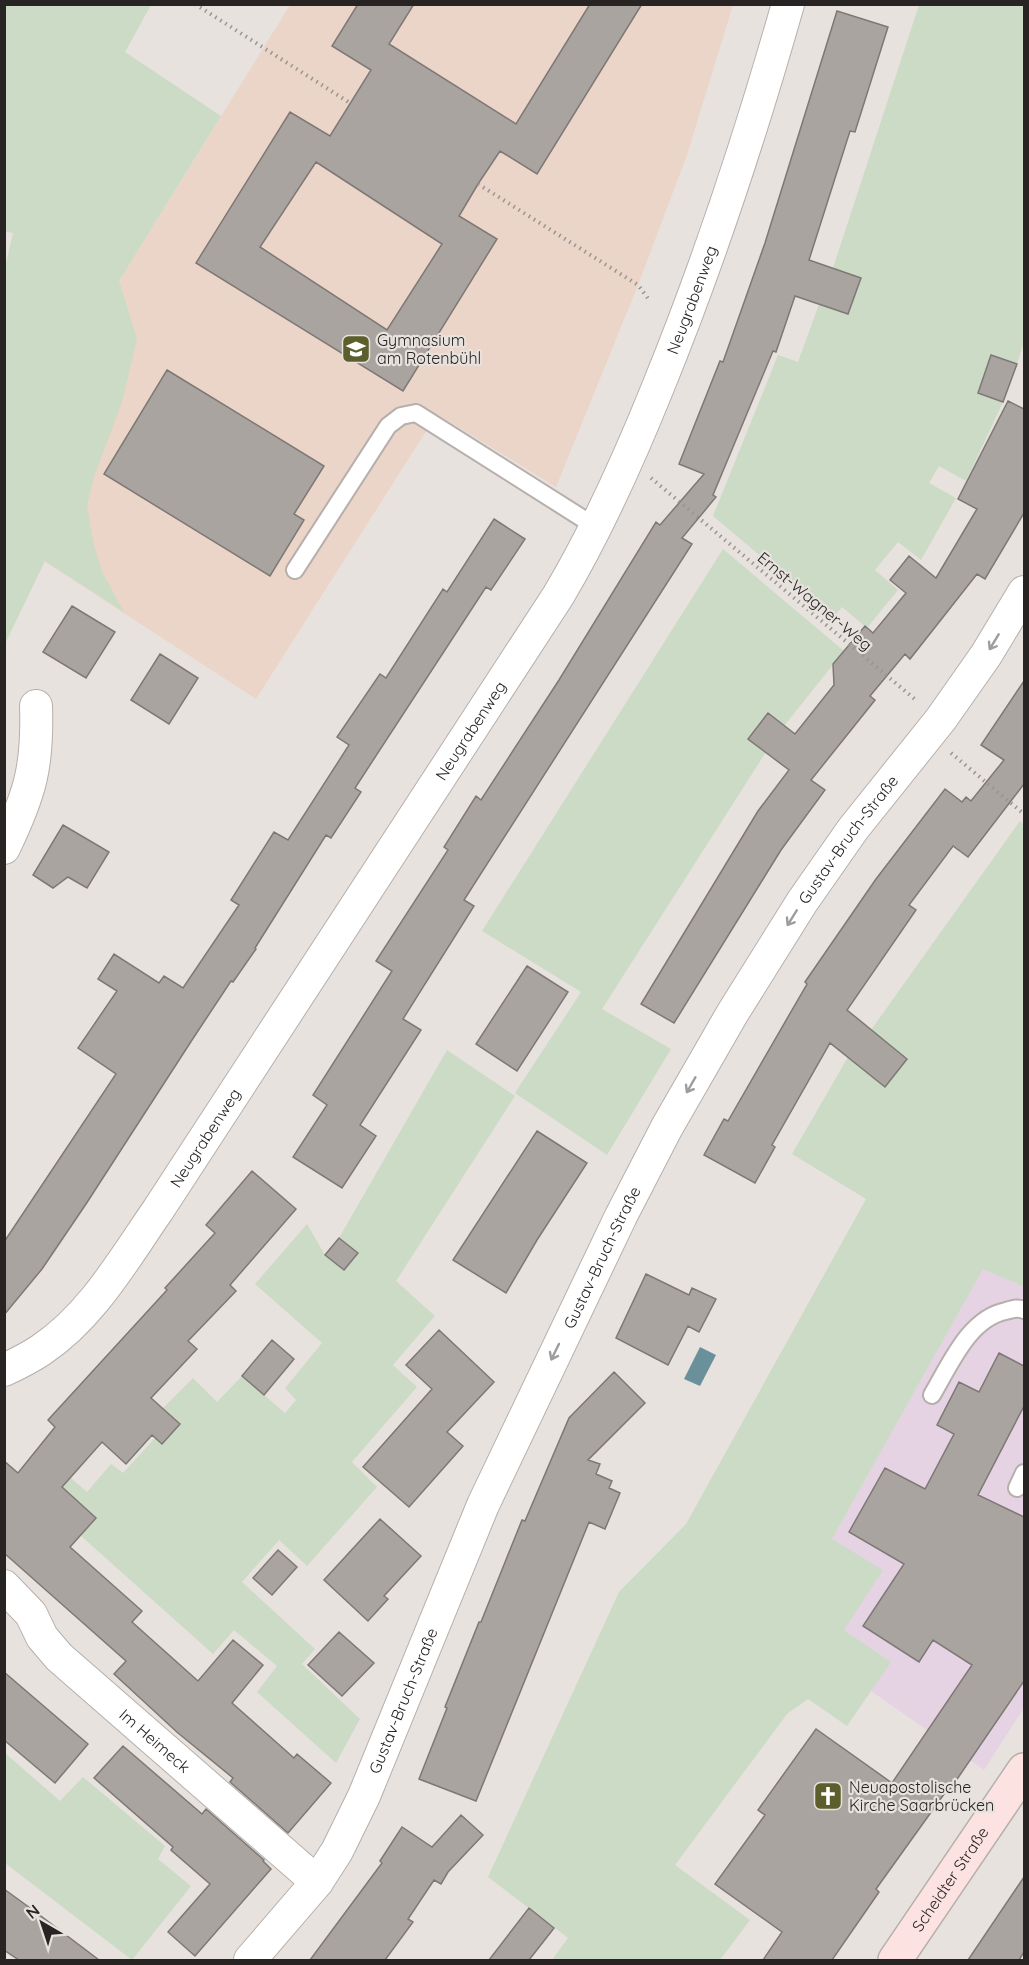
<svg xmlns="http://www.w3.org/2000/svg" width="1029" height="1965" viewBox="0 0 1029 1965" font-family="Quicksand,sans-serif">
<rect width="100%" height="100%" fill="#e8e2de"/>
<path fill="#e5d3e4" d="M983 1268 1024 1287V1708L984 1770 871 1691 890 1662 844 1630 832 1539Z"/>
<path fill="#ebd4c8" d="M290 5H733L687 155 638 285 556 487 437 414 256 699 44 561 119 281Z"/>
<path fill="#cbdbc5" d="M5 4 151 5 125 52 221 116 119 281 137 339 122 402 94 477 87 505 93 541 102 572 124 612 45 561 5 644 4 272 13 233 4 231Z
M919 5H1024V342L1017 364 991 356 978 393 1003 402 966 481 939 466 929 483 956 498 921 560 898 542 875 570 898 590 867 628 842 607 832 619 790 581 713 516 778 355 798 362 819 304 848 314 861 278 833 268Z
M723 549 844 651 784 726 766 752 602 1009 671 1049 607 1155 515 1093 581 992 482 931Z
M1020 821 1024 825V1287L983 1269 832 1539 883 1570 844 1630 891 1662 847 1726 808 1699 787 1714 675 1865 750 1920 720 1960H552L568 1938 488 1877 619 1592 686 1524 866 1199 792 1154 848 1057 885 1087 907 1059 871 1030Z
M447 1050 515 1096 396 1281 435 1316 393 1365 417 1387 352 1462 377 1487 307 1566 279 1540 242 1582 315 1649 302 1664 360 1719 336 1763 257 1692 277 1666 234 1630 213 1654 80 1535 96 1518 85 1508 46 1505 71 1478 87 1492 111 1464 123 1473 155 1438 162 1444 180 1424 163 1408 193 1378 217 1402 242 1376 285 1413 296 1400 285 1388 322 1343 255 1284 307 1224 325 1255 343 1270 358 1253 339 1238Z
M5 1753 60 1801 83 1777 165 1846 158 1859 191 1886 132 1960 5 1863Z"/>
<path fill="#6a919b" d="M700 1347 716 1355 700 1386 684 1379Z"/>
<path fill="#aaa4a1" stroke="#7e7875" stroke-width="1.5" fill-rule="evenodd" d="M358 4H414L389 44 516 124 590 4H642L537 174 500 151 478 184 459 216 497 239 403 391 196 263 290 112 330 136 371 70 332 46ZM316 162 442 244 387 330 260 247Z
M837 11 888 27 855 132 850 131 809 260 861 278 848 314 795 296 776 352 773 351 713 495 716 497 682 538 692 544 464 900 474 906 403 1019 421 1030 360 1125 376 1136 342 1188 293 1157 327 1105 313 1095 392 971 376 961 448 850 444 847 476 796 481 800 559 680 656 522 660 525 704 474 679 464 720 361 723 362 765 243Z
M991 355 1017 364 1003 402 978 393Z
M167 370 324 466 294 514 304 520 270 576 104 474Z
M1008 401 1024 409V513L985 579 977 574 910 659 905 654 870 696 875 700 811 780 825 790 781 850 674 1023 641 1004 758 811 789 770 748 739 768 713 795 734 834 685 833 664 865 626 873 633 906 593 890 580 909 556 936 578 977 509 958 499Z
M494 519 525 539 491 590 486 587 355 788 361 792 331 838 326 835 255 948 256 949 233 982 231 981 192 1040 86 1204 42 1269 4 1315V1242L116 1074 78 1048 117 991 98 979 114 954 159 983 164 976 183 988 239 905 231 900 274 832 288 840 349 745 337 737 380 674 386 678 443 589 447 592Z
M72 606 115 632 86 678 43 652Z
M160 654 198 678 169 724 131 700Z
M1024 681V784L968 857 953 846 909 905 916 910 847 1010 907 1059 885 1087 830 1043 772 1145 775 1147 755 1183 704 1155 724 1119 728 1121 807 984 805 982 876 879 945 789 962 802 966 797 971 801 1004 760 981 745Z
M63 825 109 852 87 888 68 877 53 888 33 875Z
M527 966 568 992 517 1071 476 1044Z
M537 1131 587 1163 537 1240 506 1293 453 1260Z
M252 1171 296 1209 230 1285 236 1291 188 1341 197 1349 151 1398 180 1424 162 1444 152 1435 126 1464 102 1442 62 1487 96 1518 70 1547 142 1611 132 1622 198 1681 233 1640 263 1665 232 1703 294 1758 297 1754 331 1783 288 1833 230 1782 233 1778 178 1733 114 1674 126 1661 4 1553V1461L18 1473 55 1427 48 1420 167 1290 165 1288 215 1233 206 1225Z
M339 1238 358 1253 344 1270 325 1255Z
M646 1274 689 1295 692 1288 716 1299 699 1332 688 1326 668 1365 616 1338Z
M439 1330 494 1382 447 1432 463 1446 409 1507 363 1467 432 1389 406 1365Z
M272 1340 294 1359 264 1395 242 1376Z
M999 1353 1024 1366V1406L978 1495 1024 1517V1681L949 1791 947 1790 876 1889 879 1892 832 1960H763L782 1932 715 1884 765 1815 758 1810 816 1729 892 1783 972 1665 933 1640 919 1662 863 1626 904 1564 849 1532 885 1468 925 1489 954 1434 937 1425 959 1382 979 1392Z
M614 1372 645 1403 588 1460 600 1464 596 1474 612 1481 609 1488 620 1493 605 1529 589 1522 476 1801 419 1779 447 1708 445 1707 479 1622H481L522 1520 525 1521 569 1418Z
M380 1519 421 1556 384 1596 388 1599 368 1621 324 1580Z
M278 1550 297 1567 272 1595 253 1578Z
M339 1632 374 1663 342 1696 308 1665Z
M4 1672 88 1744 55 1783 4 1740Z
M123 1746 202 1814 206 1809 264 1860 263 1861 271 1869 195 1956 168 1932 210 1884 171 1850 173 1847 94 1778Z
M461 1815 483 1835 448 1872 441 1884 434 1880 408 1919 413 1922 385 1960H310L382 1863 380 1861 402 1827 432 1847Z
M1024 1877V1952L1019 1960H968Z
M4 1889 37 1913 99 1960H19L4 1950Z
M529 1908 554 1928 529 1960H489Z"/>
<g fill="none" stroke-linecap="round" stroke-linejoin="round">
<g stroke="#b6afac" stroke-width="20">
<path id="lane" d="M295 570 388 426 401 416 416 413 596 527
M932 1395C950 1365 969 1318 1006 1311 1013 1309 1018 1307 1024 1310
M1017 1488 1024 1473"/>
</g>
<g stroke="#b6afac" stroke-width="34">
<g id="street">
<path d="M4 848C30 794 38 767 36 706"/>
<path id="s1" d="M4 1370C17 1364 29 1358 41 1350 92 1316 124 1259 158 1210L558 596C598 529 629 459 658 387 709 262 751 134 788 4"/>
<path id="s2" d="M4 1586 31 1614 42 1637 59 1657 317 1882"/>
<path id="s3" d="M250 1960 317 1882 337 1851 364 1796 483 1505 621 1216 667 1127 732 1014 802 902 853 829 941 719 986 655 1024 592"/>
</g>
</g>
<g stroke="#b6afac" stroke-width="36">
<g id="secondary">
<path id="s4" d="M895 1960 1024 1770"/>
</g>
</g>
<path stroke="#9a9592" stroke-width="4" stroke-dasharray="1.5 4.5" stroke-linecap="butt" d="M195 4 350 103
M478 184 638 285 650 301
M651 478 917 701
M951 753 1024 814"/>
<use href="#lane" stroke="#fff" stroke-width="16"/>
<use href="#street" stroke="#fff" stroke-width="32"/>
<use href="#secondary" stroke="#fde2e2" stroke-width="33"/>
</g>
<defs><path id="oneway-shaft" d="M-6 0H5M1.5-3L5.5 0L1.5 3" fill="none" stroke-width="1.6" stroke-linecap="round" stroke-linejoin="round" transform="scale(1.5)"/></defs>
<g stroke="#9e9c9c">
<use href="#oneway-shaft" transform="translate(994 642) rotate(121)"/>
<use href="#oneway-shaft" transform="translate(792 918) rotate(122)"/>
<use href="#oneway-shaft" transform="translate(691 1085) rotate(120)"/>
<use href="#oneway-shaft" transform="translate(555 1352) rotate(116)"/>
</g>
<defs>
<g id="school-square" transform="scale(1.5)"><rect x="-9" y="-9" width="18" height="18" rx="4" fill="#5c5f2c" stroke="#e8e2de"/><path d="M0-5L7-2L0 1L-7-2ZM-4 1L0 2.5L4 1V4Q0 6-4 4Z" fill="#fff"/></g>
<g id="church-square" transform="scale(1.5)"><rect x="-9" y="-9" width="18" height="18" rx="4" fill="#5c5f2c" stroke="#e8e2de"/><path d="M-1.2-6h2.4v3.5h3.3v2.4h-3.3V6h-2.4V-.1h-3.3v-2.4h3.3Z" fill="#fff"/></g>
</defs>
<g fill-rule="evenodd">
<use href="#school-square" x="356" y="349"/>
<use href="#church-square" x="828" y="1796"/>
</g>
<g text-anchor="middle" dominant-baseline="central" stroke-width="4.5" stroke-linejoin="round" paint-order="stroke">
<g font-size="16" fill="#272423" stroke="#e8e2de">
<text stroke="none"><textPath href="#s1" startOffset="1284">Neugrabenweg</textPath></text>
<text transform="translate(815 601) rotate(40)">Ernst-Wagner-Weg</text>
<text stroke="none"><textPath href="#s1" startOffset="798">Neugrabenweg</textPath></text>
<text stroke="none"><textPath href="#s3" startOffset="1276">Gustav-Bruch-Straße</textPath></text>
<text stroke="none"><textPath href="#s1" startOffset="312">Neugrabenweg</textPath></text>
<text stroke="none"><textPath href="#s3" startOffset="790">Gustav-Bruch-Straße</textPath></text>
<text stroke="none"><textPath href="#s3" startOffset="304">Gustav-Bruch-Straße</textPath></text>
<text stroke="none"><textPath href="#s2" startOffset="218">Im Heimeck</textPath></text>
<text stroke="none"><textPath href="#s4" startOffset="98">Scheidter Straße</textPath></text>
</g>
<g font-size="16" fill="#272423" stroke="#e8e2de" text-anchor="start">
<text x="377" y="340">Gymnasium<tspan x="377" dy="18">am Rotenbühl</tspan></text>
<text x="849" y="1787">Neuapostolische<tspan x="849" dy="18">Kirche Saarbrücken</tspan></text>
</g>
</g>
<rect width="1029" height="1965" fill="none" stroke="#272423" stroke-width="12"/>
<g transform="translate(42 1923) rotate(321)" stroke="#e8e2de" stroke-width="4.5" paint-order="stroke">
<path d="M0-4.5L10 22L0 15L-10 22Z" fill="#272423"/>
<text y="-9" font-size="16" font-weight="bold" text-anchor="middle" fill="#272423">N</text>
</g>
</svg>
